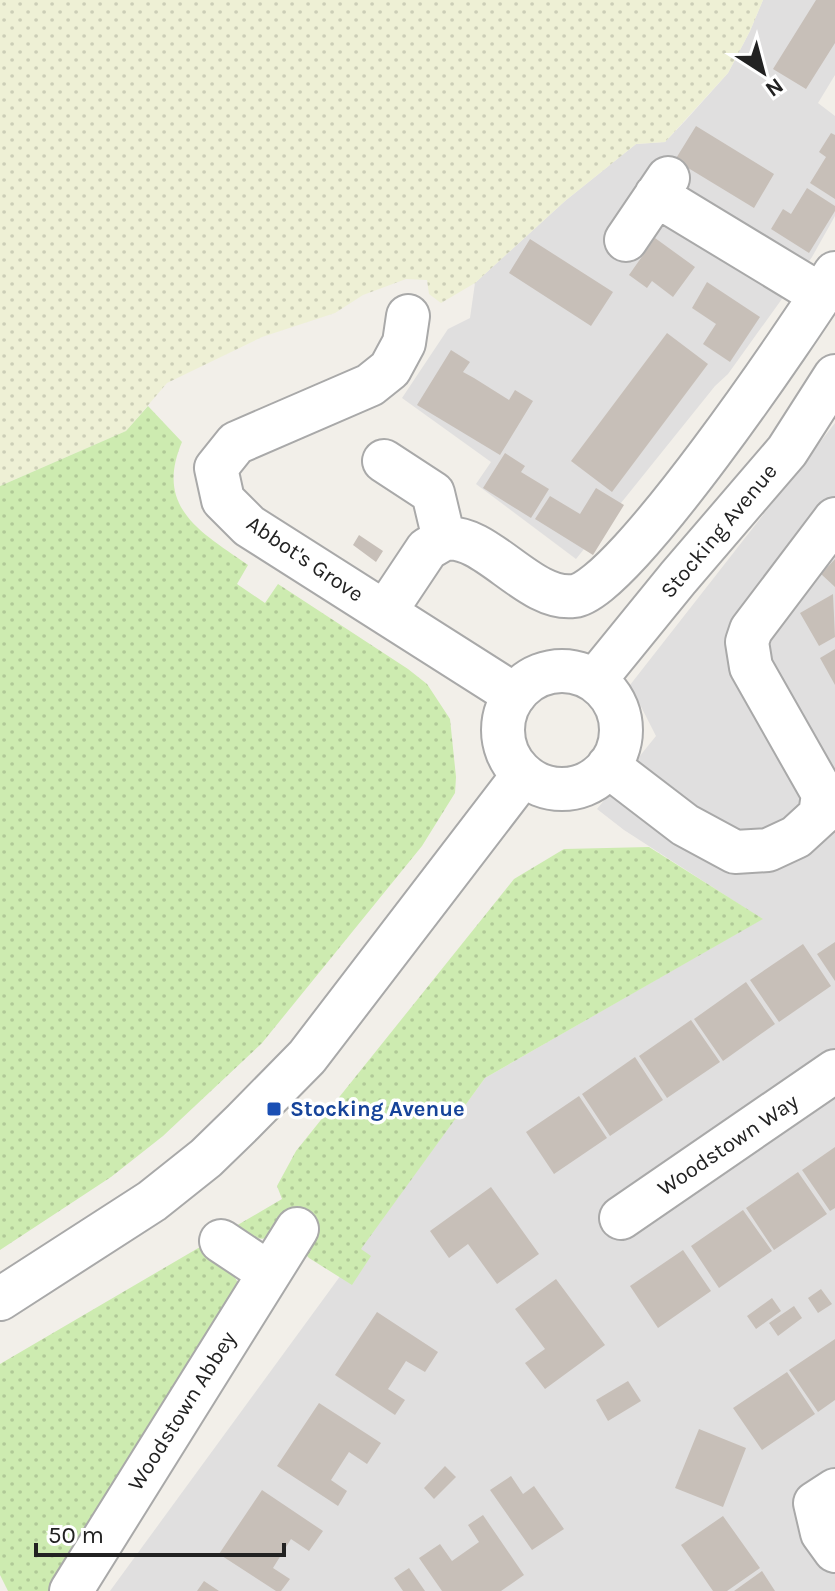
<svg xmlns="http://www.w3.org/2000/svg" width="835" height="1591" viewBox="0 0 835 1591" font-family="Karla,sans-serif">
<defs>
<pattern id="farmland-dots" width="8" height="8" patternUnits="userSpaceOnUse" patternTransform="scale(2)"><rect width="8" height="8" fill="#eef0d5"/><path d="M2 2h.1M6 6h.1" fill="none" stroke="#ccceb7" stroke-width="1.8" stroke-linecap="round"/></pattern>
<pattern id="grass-dots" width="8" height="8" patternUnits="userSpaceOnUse" patternTransform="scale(2)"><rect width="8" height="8" fill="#cdebb0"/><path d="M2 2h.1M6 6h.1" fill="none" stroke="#b0c997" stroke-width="1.8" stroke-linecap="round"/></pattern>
</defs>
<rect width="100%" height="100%" fill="#f2efe9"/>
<path fill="#e0dfdf" d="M763 0H835V75L818 103 835 116V216L812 257 728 374 715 386 576 559 476 484 491 462 402 398 448 329 470 318 475 283 565 201 636 144 665 142 686 120 728 73 750 31Z
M835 423V1591H110L485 1078 762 919 624 830 597 809 656 736 630 685Z"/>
<path fill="url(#farmland-dots)" d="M0 0H763L750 31 728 73 665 142 636 144 565 201 475 283 441 303 429 294 427 280 406 279 363 295 335 313 262 337 167 383 126 431 0 486Z"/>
<path fill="url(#grass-dots)" d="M148 406 182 442C154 508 201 532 248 565L237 584 265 603 278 584 408 669 427 684 450 719 456 777 455 793 422 846 262 1043 163 1136 111 1177 0 1250V486L126 431Z
M649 847 763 919 485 1078 361 1249 371 1256 352 1285 309 1258C303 1250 284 1239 273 1238 265 1238 261 1240 253 1237L229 1268 237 1281 239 1292 53 1591H8L0 1575V1364L282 1199 277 1186 296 1151 514 879 564 849Z"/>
<path fill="#c7bfb8" d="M816 0H835V43L806 89 773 69Z
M696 126 774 174 754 208 675 160Z
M831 133 835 135V199L810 183 826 157 819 152Z
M807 188 835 206V211L809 253 771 229 783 209 791 214Z
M655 238 695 267 673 297 652 281 647 288 629 275Z
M530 239 613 292 591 326 509 273Z
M707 282 760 317 730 362 703 344 716 324 692 308Z
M667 333 708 364 612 492 571 461Z
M451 350 470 362 463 372 474 378 509 400 515 390 533 401 500 455 417 405Z
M505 453 525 466 521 472 549 489 531 518 483 488Z
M596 488 624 505 593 555 535 519 550 496 580 514Z
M359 535 383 551 376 562 353 545Z
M835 559V587L821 574Z
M833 594 835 637 819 646 800 613Z
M835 649V685L820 658Z
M835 942V981L817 954Z
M803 944 831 986 779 1022 750 980Z
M746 982 775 1024 723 1061 694 1019Z
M691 1020 720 1062 667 1098 639 1056Z
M635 1057 663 1100 610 1136 582 1094Z
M579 1096 607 1138 554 1174 526 1132Z
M835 1147V1208L830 1211 802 1170Z
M798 1172 827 1214 774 1250 746 1208Z
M491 1187 539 1254 497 1284 468 1244 449 1258 430 1231Z
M743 1210 772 1251 719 1288 691 1246Z
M683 1250 711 1291 658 1328 630 1286Z
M556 1279 605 1345 545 1389 525 1363 545 1349 515 1309Z
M821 1289 832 1304 818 1313 808 1298Z
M772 1298 781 1311 756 1329 747 1316Z
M794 1306 802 1318 778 1336 769 1323Z
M377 1312 438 1352 425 1372 406 1361 388 1389 405 1400 395 1415 335 1375Z
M835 1339V1400L818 1412 789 1370Z
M787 1372 815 1414 762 1450 733 1408Z
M628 1381 641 1401 608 1421 596 1400Z
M319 1403 381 1443 367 1464 349 1452 331 1480 347 1491 338 1506 277 1466Z
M699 1429 746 1448 723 1507 675 1488Z
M445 1466 456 1477 434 1499 424 1488Z
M511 1476 523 1494 534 1486 564 1529 532 1550 490 1490Z
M262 1490 323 1531 309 1551 291 1539 273 1568 290 1579 281 1591H276L219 1554Z
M483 1515 524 1575 501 1591H442L419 1558 440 1544 452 1561 479 1542 468 1525Z
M723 1516 760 1568 727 1591H713L681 1545Z
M409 1568 425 1591H403L394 1578Z
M762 1571 775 1591H734Z
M204 1581 219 1591H197Z"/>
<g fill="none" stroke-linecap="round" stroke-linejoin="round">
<g stroke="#a9a9a9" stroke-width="46">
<path id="minor" d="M656 195 821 295
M626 240 668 178
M408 316 404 343 390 369 370 385 236 443 216 468 223 500 249 526 515 695
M384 461 433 493 444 539 427 549 385 612
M444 539C486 532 529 602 574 596 624 590 801 327 835 273
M503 730a59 59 0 1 1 118 0a59 59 0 1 1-118 0Z
M595 680 678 578 787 451 835 376
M608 766 685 825 735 852 768 850 796 837 820 815 823 794 751 667 747 642 751 630 835 519
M621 1218 835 1071
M221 1241 269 1273
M0 1299 152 1201 206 1158 243 1122 307 1057 523 775
M835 1490 815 1503 822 1533 835 1551
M71 1591 297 1229"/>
</g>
<use href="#minor" stroke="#fff" stroke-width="42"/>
</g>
<rect fill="#1a4fb4" stroke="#fff" stroke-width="3" x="266" y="1101" width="16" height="16" rx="4"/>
<g text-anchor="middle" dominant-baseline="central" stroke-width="7" stroke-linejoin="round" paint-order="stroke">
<g font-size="22" fill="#222" stroke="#fff">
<text transform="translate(719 531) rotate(-50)">Stocking Avenue</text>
<text transform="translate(305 559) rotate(34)">Abbot's Grove</text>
<text transform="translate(728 1145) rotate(-34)">Woodstown Way</text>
<text transform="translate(182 1411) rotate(-58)">Woodstown Abbey</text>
</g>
<g font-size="22" font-weight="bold" fill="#164399" stroke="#fff" text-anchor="start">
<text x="290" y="1109">Stocking Avenue</text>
</g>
</g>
<g transform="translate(763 72) rotate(144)" stroke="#ffffff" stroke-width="6" paint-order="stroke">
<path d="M0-6L14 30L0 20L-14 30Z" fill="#222222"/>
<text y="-12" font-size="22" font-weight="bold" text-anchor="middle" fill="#222222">N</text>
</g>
<path d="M36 1543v12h248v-12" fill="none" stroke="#222222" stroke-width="4"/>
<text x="48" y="1543" font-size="24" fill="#222222" stroke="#ffffff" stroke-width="6" paint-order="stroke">50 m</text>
</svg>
